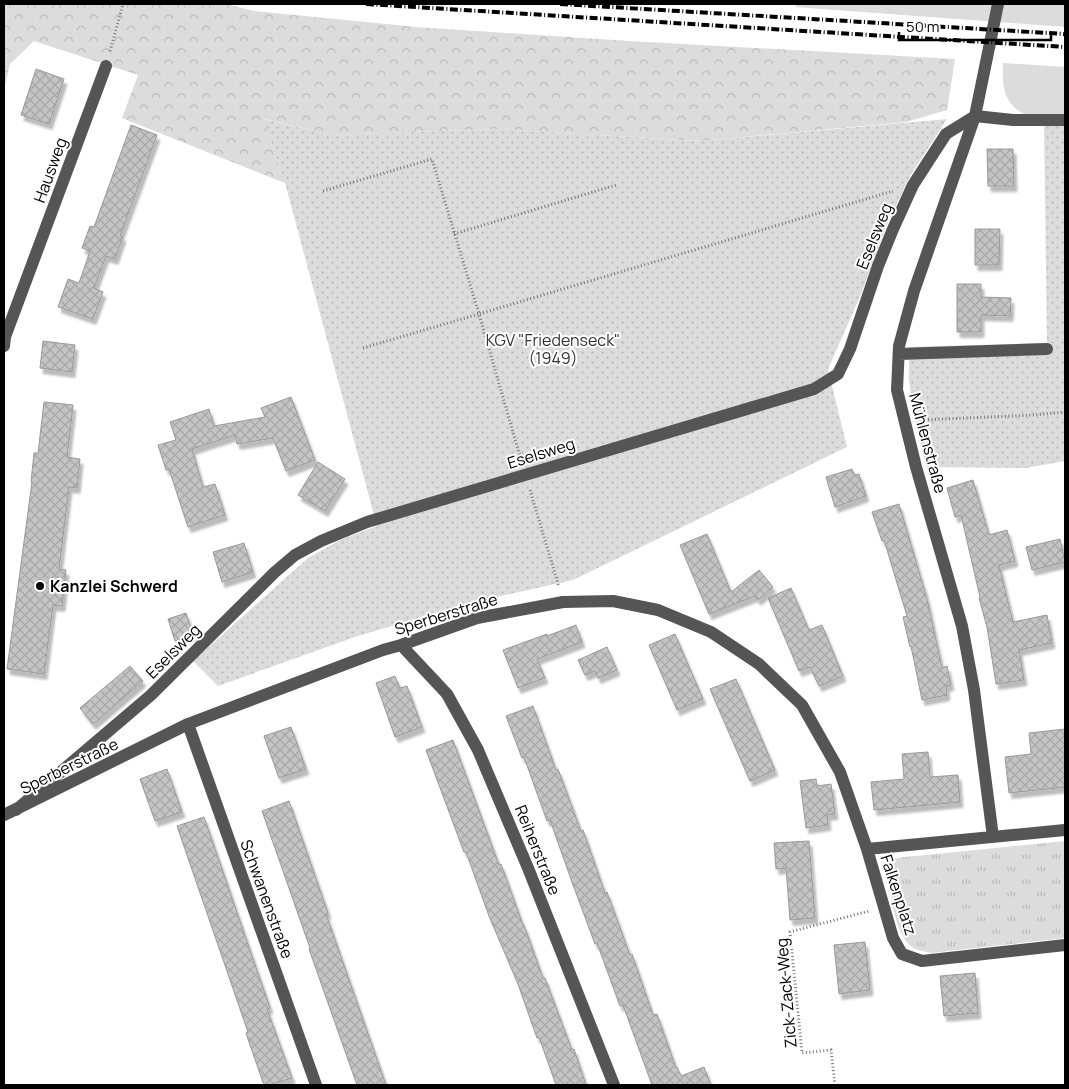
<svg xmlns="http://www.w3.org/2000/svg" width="1069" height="1089" viewBox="0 0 1069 1089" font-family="Manrope,sans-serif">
<defs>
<pattern id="forest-crowns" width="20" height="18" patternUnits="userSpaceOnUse" patternTransform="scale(1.25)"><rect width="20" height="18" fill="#dcdcdc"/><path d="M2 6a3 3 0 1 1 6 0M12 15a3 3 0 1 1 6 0" fill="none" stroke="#bbb"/></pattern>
<pattern id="park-tufts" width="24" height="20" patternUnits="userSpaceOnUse" patternTransform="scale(1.25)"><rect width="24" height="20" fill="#dcdcdc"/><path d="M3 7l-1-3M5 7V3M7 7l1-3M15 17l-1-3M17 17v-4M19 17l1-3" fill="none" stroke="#bbb"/></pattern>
<pattern id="garden-dots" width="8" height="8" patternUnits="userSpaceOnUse" patternTransform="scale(1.25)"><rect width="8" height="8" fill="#dcdcdc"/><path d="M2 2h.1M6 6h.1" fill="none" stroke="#bbb" stroke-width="1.8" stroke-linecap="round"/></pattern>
<pattern id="building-cross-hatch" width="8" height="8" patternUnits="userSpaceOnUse" patternTransform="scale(1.25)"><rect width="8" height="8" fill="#c4c4c4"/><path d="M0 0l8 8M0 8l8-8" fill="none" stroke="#a7a7a7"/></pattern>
<filter id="shadow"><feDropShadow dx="3" dy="5.5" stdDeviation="1" flood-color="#0004"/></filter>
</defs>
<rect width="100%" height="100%" fill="#fff"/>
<path fill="#dcdcdc" d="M797 4H1065V27L795 7Z
M1003 63 1065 67V126C1048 125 1043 125 1027 116 1003 103 1002 88 1003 63Z"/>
<path fill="url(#forest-crowns)" d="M4 4H226L254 11 416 27 629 41 955 59 947 110 906 122 700 141 496 129 331 135 264 119 285 183 122 118 138 75 34 41 10 64 4 89Z"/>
<path fill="url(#park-tufts)" d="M1065 841V938L931 953C925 951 917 951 912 947 892 932 890 883 886 859Z"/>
<path fill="url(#garden-dots)" d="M263 119 331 135 496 129 700 141 947 119 910 176 887 225 859 299 828 369 847 447 573 580 465 604 355 637 218 686 193 661 308 558 340 540 377 526 285 183Z
M1044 125 1065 126V461L1026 468 926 467 913 414 909 380V347L1047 343Z"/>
<path fill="url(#building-cross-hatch)" stroke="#999" filter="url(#shadow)" d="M36 69 64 79 49 124 21 115Z
M131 125 157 135 120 236H123L115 259 106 256 94 288 103 292 93 319 58 307 68 279 79 283 90 251 82 248 90 226 94 227Z
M987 149H1013L1014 186H988Z
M975 229H1000L999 265H975Z
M957 284H981V297L1011 298 1010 316 981 315V332H957Z
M43 341 75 345 72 372 40 368Z
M291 397 315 460 286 471 273 438 237 444 235 435 192 449 203 487 215 484 225 515 188 527 169 469 166 470 158 445 176 440 170 422 209 409 214 426 265 417 261 408Z
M44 402 73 405 67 457 80 459 77 488 69 487 59 569 66 570 62 606 53 605 44 674 7 669 32 482H31L34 453H38Z
M318 462 345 479 325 511 298 495Z
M852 469 855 475 859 474 866 496 835 507 826 477Z
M973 480 989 535 1007 530 1015 561 999 565 1013 622 1047 615 1052 643 1019 650 1024 680 996 684 987 627 979 598 980 597 961 515 955 517 947 488Z
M899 504 927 599 942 668 947 666 951 685 946 686 947 695 922 700 911 646 910 647 903 617 907 616 884 540 882 541 872 512Z
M707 534 731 592 759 570 773 587 758 600 755 596 709 614 680 545Z
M1060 539 1065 562 1032 570 1026 547Z
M244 543 253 572 222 582 213 552Z
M791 588 809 630 822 625 843 676 819 686 810 667 799 671 768 598Z
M186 613 193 635 175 641 168 619Z
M576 625 582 642 537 659 545 678 518 688 503 650 547 634V636Z
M675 634 703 699 677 710 649 645Z
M607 647 617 670 598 678 595 671 585 675 578 660Z
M130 666 143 681 93 724 80 708Z
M395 676 400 688 407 686 422 727 395 737 376 683Z
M736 679 775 770 750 781 710 689Z
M533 706 556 770 558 769 581 831 583 830 605 893 607 892 630 955 632 954 653 1015 657 1014 676 1068 677 1067 681 1076 704 1067 711 1085H652L623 1005 620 1006 597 943 595 944 572 882 550 820 547 821 524 757 522 758 506 716Z
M291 727 306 769 279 778 264 736Z
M1065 729V787L1009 793 1005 757 1031 754 1029 733Z
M453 740 499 865 501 864 523 925H524L543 978H545L572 1050 574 1049 586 1085H556L539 1037 537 1038 518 984 489 916 466 852H464L426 750Z
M928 752 930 777 958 775 960 802 874 810 871 782 904 779 902 754Z
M167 769 182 812 155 821 140 779Z
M816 779 817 786 831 784 835 814 827 815 828 825 806 828 800 781Z
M289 801 328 913 326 914 386 1085H357L309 949 310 948 262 811Z
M204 817 270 1008 267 1009 292 1078 269 1085H264L250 1045 246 1033 248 1032 177 826Z
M809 841 815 918 790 920 786 868 776 869 774 843Z
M865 942 870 990 839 994 834 945Z
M975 973 978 1013 944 1016 940 976Z"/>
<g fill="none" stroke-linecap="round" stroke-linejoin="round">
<path stroke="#777" stroke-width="3" stroke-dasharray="1 2.5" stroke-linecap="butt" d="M110 51 123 4
M323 191 432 159 479 314 893 191
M454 234 616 185
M363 348 479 314 521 460
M921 420 1034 415 1065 412
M530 490 559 587
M835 1085 831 1050 802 1053 790 932 869 911"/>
<path stroke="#555" stroke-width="12" d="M4 346 5 337 106 66
M899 354 1047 349
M401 645 447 694 478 750 528 868 614 1085
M188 724 316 1085
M16 810 151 695 275 572 295 555 321 541 367 522 814 389 838 374 850 349 878 266 893 229 913 185 946 134 975 116 1013 120H1065
M4 815 188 724 383 650 401 645 477 618 563 602 613 601 658 610 711 632 759 664 802 705 840 772 867 849
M1065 830 867 849 893 938 902 954 922 961 1065 945
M993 837 974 690 962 626 916 467 897 390 899 346 914 291 975 116 998 4"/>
<path stroke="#000" stroke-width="4" stroke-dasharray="8 2.5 1 2.5" stroke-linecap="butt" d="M366 4 1065 47
M560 4 1065 34"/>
</g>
<circle fill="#000" stroke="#fff" stroke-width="2" cx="40" cy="586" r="5"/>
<g text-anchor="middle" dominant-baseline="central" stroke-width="4" stroke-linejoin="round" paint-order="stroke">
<g font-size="16" fill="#000" stroke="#fff">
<text transform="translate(50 170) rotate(-70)">Hausweg</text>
<text transform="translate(874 236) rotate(-68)">Eselsweg</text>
<text transform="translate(928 443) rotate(75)">Mühlenstraße</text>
<text transform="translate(541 453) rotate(-17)">Eselsweg</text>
<text transform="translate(446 614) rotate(-17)">Sperberstraße</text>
<text transform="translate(173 651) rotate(-45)">Eselsweg</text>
<text transform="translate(69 766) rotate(-26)">Sperberstraße</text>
<text transform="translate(538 850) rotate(68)">Reiherstraße</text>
<text transform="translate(899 895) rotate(72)">Falkenplatz</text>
<text transform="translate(267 899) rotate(70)">Schwanenstraße</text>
<text transform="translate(786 993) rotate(-95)">Zick-Zack-Weg</text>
</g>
<g font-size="16" fill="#333" stroke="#fff">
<text x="553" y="340">KGV "Friedenseck"<tspan x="553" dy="18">(1949)</tspan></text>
</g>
<g font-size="16" font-weight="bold" fill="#000" stroke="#fff" text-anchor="start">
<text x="50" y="586">Kanzlei Schwerd</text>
</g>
</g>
<rect width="1069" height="1089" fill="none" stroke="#000000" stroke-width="10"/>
<path d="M899 32v8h152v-8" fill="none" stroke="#000000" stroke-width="2.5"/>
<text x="906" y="32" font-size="15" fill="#000000" stroke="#ffffff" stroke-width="4" paint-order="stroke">50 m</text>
</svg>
